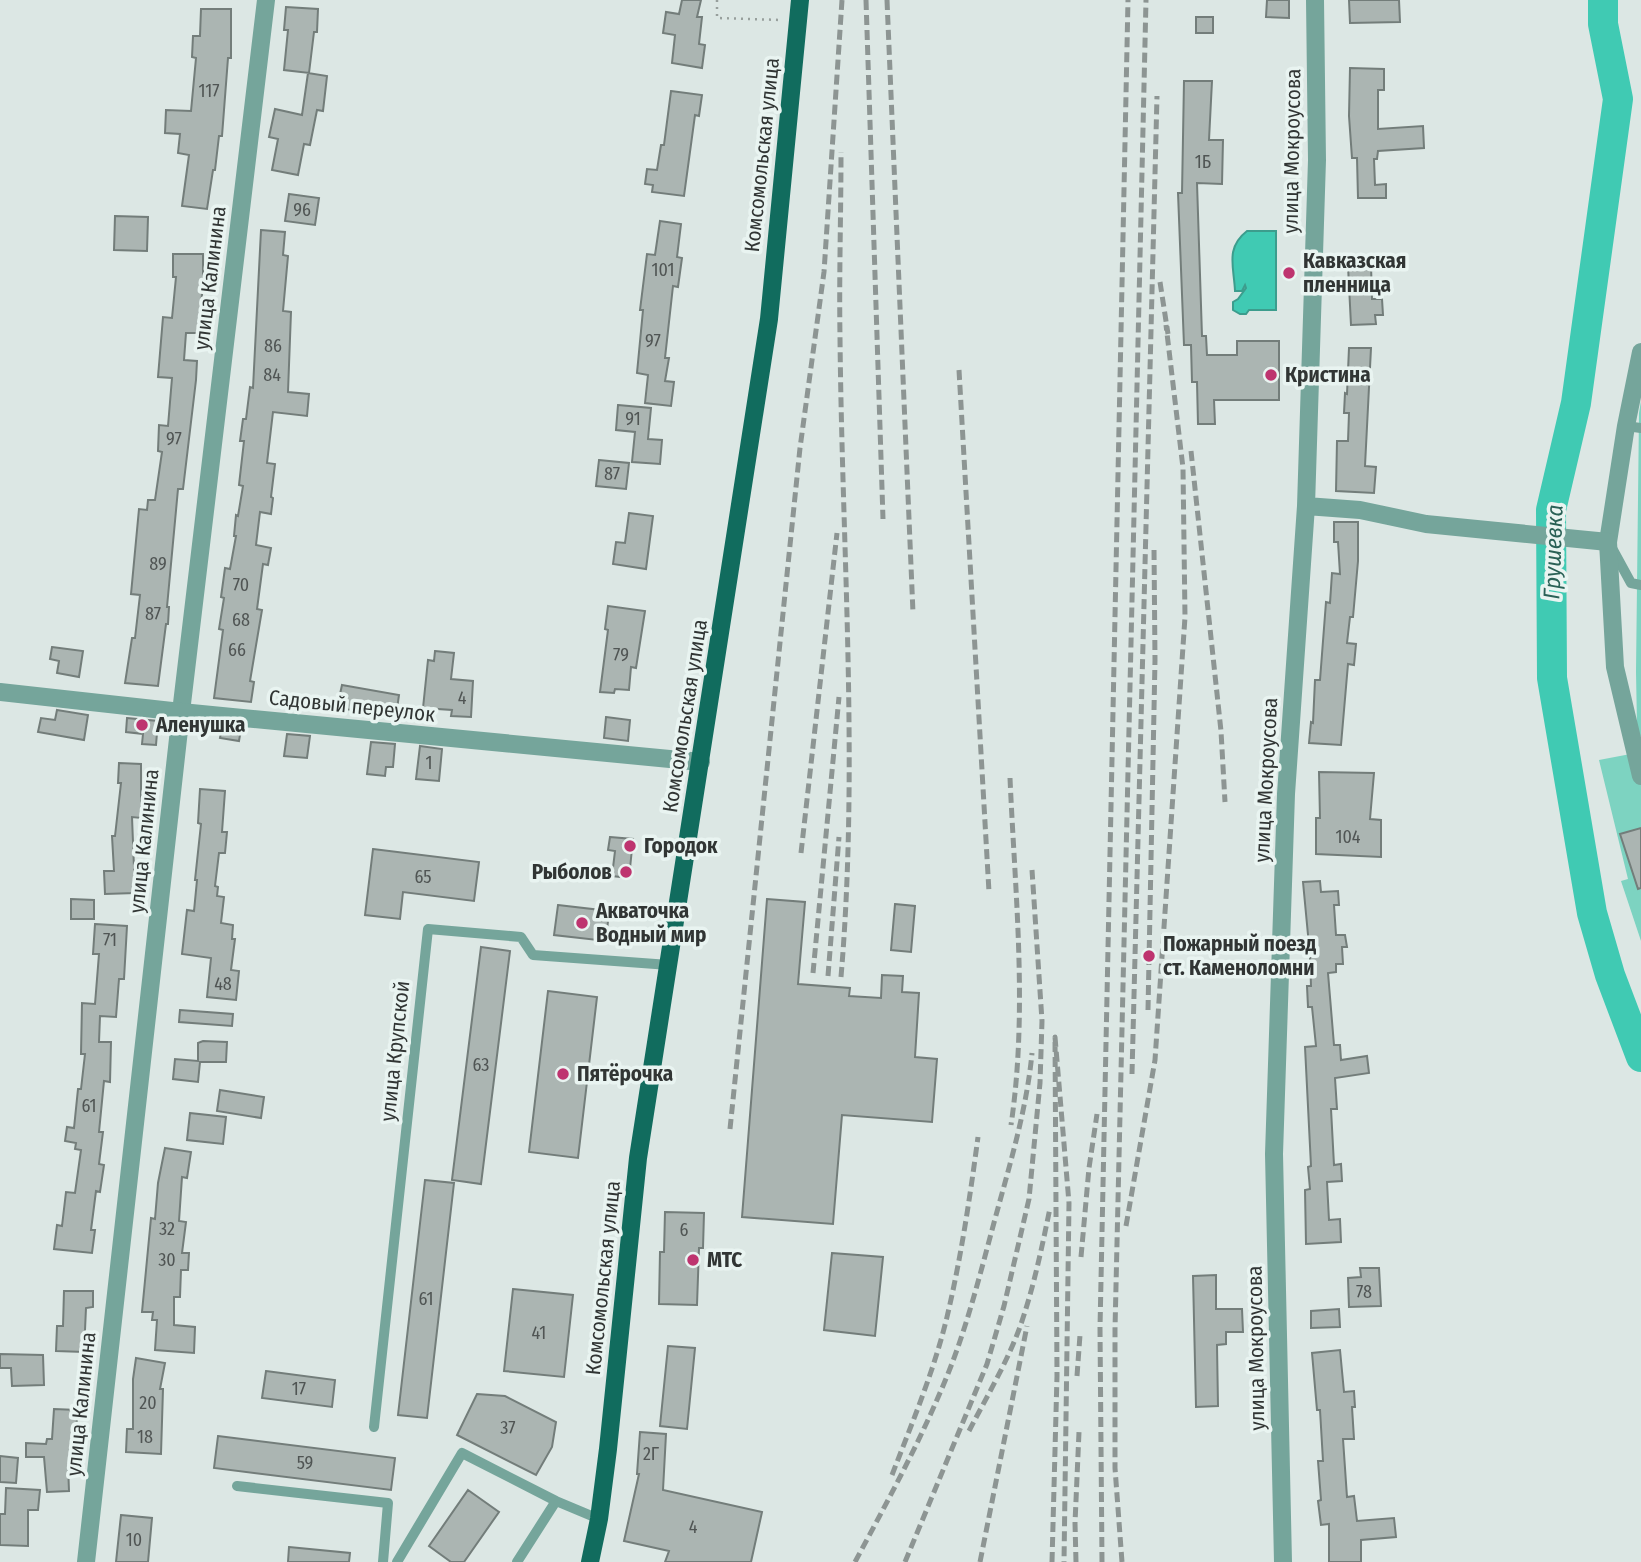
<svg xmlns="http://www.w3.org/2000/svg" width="1641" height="1562" viewBox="0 0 1641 1562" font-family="'Fira Sans Condensed',sans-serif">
<rect width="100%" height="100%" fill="#dce7e4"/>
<path fill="#7dd3c1" d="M1641 401V739L1637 726 1636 672 1639 413Z
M1641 752V941L1621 881 1628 879 1599 760Z"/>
<path fill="#40cab3" stroke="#3c9d8d" stroke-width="2" d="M1247 231H1276V310H1249L1246 314H1240L1233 310V302L1238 299 1246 288 1245 285 1242 291H1235C1234 267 1225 248 1247 231Z"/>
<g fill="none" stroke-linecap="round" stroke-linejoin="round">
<path stroke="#40cab3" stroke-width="30" d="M1603 0V24L1618 99 1576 403 1551 510 1552 678 1592 913 1610 975 1641 1057"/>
</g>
<path fill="#abb5b2" stroke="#737d7a" stroke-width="2" d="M682 0H701L697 17H702L699 44 705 45 702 68 672 63 675 35 663 33 666 12 679 14Z
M1267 0H1289V18L1266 17Z
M1349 0H1399L1400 22 1350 23Z
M286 7 318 9 317 32H314L309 73 284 70 288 30H284Z
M201 9H231V58H228L222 136H219L215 170H213L207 209 182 206 189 155 178 153 180 134 165 133 166 110 191 111 196 58 192 57 193 36H200Z
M1196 17H1213V33H1196Z
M1350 68 1384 69V90H1378V129L1423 126 1424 148 1378 151 1377 159H1374L1375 185 1386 184V198H1358L1357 158H1352L1349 116Z
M308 73 327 76 323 111 317 110 310 145 304 144 298 175 272 170 278 139 269 137 275 109 302 115Z
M1184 81H1212L1209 140H1223L1222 184 1197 183 1202 336H1206L1207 355H1237V341H1279V400H1214L1215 424H1198L1197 382H1192L1191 345H1184L1178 193H1182Z
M671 91 702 95 699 116 695 115 684 196 652 192 653 185 645 184 647 169 657 170 661 145H664Z
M289 194 319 198 315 225 285 221Z
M115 216 148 217 147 251 114 250Z
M660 221 681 224 677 257 682 258 678 287 673 286 665 358H669L665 381 674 382 671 406 645 403 648 375 637 373 643 310H640L647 254 655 255Z
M261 230 285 232 283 255 288 256 283 311 291 312 288 392 309 394 307 416 273 412 267 463 275 464 271 497 273 498 271 514 260 512 256 545 271 548 268 565 263 564 257 609 262 610 250 681 254 682 251 702 214 698 223 630 219 629 224 598 221 597 225 568 230 569 236 536H234L236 515 238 516 243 486 239 485 244 441H240L243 419H246L250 387 253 388Z
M173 254H203V287L197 333H186L184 360 197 361 196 380 183 489H178L167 607H169L168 624H166L158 686 125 683 132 638H135L140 595 131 594 139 509 147 510 148 500H155L162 452 158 451 159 425 168 426 172 378 158 377 163 317 172 318 176 277H173Z
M1371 265 1372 299H1382L1383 315H1375L1376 324 1351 325 1348 266Z
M1349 348H1371L1365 466 1376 467 1374 493 1336 491 1337 441H1348L1349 413H1344L1345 393 1347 394Z
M618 405 651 408 648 439 662 440 660 464 632 462 635 432 616 430Z
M599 460 629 463 626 489 596 486Z
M629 513 653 516 646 569 613 564 616 542 625 543Z
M1334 522H1358V561L1353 617H1350L1347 643 1356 644 1354 665 1348 664 1341 745 1309 743 1311 722 1313 723 1315 680H1320L1326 602 1330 603 1332 573 1340 574 1338 542H1334Z
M608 606 645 611 636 668 631 667 629 690 615 689 614 693 600 692 608 630 605 629Z
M52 647 83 651 79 677 57 673 59 661 50 659Z
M435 651 454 653 451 679 473 681 471 717 451 716 452 710 423 708 428 660 434 661Z
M342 685 399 695 396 716 337 708Z
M57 710 88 715 84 740 38 732 41 718 55 720Z
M606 717 630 720 628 741 604 738Z
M127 718 158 721 156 745 142 744 143 734 126 732Z
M222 727 241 729 239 741 220 738Z
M287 734 310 736 307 758 284 756Z
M371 742 395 744 393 767H386L385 776 367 774Z
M420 746 442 749 439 781 416 779Z
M119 763 141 764V818L132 817 135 893 105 894 104 871H114L112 836H115L121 783H118Z
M1319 772 1374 773 1370 819 1381 820V857L1316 854V818H1320Z
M200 789 225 791 222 832H227L225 853H219L215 886 218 887 217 896 224 897 221 923 233 925 232 939H235L231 970 239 971 236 1000 207 997 211 958 182 954 187 910 194 911 197 880H195L201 824 198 823Z
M1641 828V888L1638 889 1620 834Z
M610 837 633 839 629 878 612 876 615 851 608 850Z
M373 849 479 862 474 901 403 892 400 919 365 915Z
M1320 881 1321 892 1338 891 1339 905H1334L1336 935H1345L1347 947H1342L1343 964H1336V972L1328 973 1334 1045H1340L1341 1060 1367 1056 1369 1073 1335 1078 1337 1109H1331L1334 1165 1341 1164 1342 1181 1327 1182 1329 1220 1340 1219 1341 1242 1306 1244 1305 1190 1310 1189 1308 1167 1311 1166 1305 1047 1316 1046 1312 1007H1308L1307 986H1311L1310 956 1303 882Z
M71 899 94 900V919H71Z
M767 899 805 902 798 984 850 988 849 996 881 998 882 975 903 976 902 992 919 993 915 1057 937 1059 932 1122 842 1115 833 1224 742 1217Z
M895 904 915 906 911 952 891 950Z
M558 905 609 911 606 941 554 935Z
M95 924 127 926 124 979H119L116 1017 100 1016 99 1042H111L110 1082 104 1081 99 1132H103L99 1164 104 1165 100 1192 96 1191 91 1230H95L92 1253 54 1249 57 1225 62 1226 66 1192 75 1193 81 1150 75 1149 76 1143 65 1141 67 1127 74 1128 78 1089H81L85 1054H81L82 1003 95 1004 99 954H93Z
M481 947 510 951 481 1184 452 1180Z
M548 991 597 997 578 1158 529 1152Z
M180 1010 233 1014 232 1026 179 1022Z
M203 1041 227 1042 226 1062H200L198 1082 173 1079 175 1059 198 1061V1043Z
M220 1090 264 1097 261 1118 217 1111Z
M190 1113 226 1117 223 1144 187 1140Z
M165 1148 191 1152 187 1178 182 1177 179 1221 186 1222 182 1253H189L188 1270H181L180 1297H174V1325L195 1327 194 1353 155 1350 157 1320H152L153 1312H142L151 1218 155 1219 158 1183Z
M425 1180 454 1183 427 1418 398 1415Z
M665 1212 704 1213 703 1248H699L697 1305 659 1304 660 1252H664Z
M832 1253 883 1257 875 1336 824 1330Z
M1360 1268H1379L1381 1306 1349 1307 1348 1278 1361 1277Z
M1216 1275V1309H1242L1243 1332H1226V1344L1217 1345 1218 1406 1196 1407 1193 1276Z
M513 1289 573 1295 564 1377 504 1371Z
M64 1291H93V1307L86 1308 84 1352 56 1351 57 1326H63Z
M1339 1309 1340 1327 1311 1328V1311Z
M668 1346 695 1348 687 1429 660 1426Z
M1340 1350 1344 1392 1354 1391 1355 1407H1352L1354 1439H1343L1347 1497 1354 1496 1357 1521 1394 1518 1396 1537 1361 1540V1562H1329V1524L1321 1525 1318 1501 1321 1500 1318 1461H1323L1320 1410H1317L1312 1353Z
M0 1354 43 1355 44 1385 12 1386 11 1368H0Z
M136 1358 165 1363 160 1389H163L161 1454 126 1452 127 1429H133V1379Z
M266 1371 335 1380 332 1407 262 1398Z
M477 1394 505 1396 556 1422 552 1447 536 1475 457 1435Z
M54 1409 77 1410 76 1464H68L69 1491 47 1492 44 1457H26V1443L46 1444 47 1439H52Z
M640 1432 666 1434 663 1490 762 1512 751 1562H665L669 1551 624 1541 639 1474H637Z
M218 1436 395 1458 391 1490 214 1468Z
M0 1456 18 1458 16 1483 0 1482Z
M6 1488 40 1490 38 1510H28V1546L0 1545V1514H5Z
M468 1490 499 1512 464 1562H451L429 1546Z
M121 1515 152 1518 148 1562H116Z
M289 1547 350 1553 349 1562H288Z"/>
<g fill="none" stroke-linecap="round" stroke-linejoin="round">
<path stroke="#979f9c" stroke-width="2.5" stroke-dasharray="2 5" stroke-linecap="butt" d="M717 0V18L781 20"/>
<path stroke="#75a59b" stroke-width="10" d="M1626 426 1641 428
M1613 550 1631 583 1641 585
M374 1427 428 929 521 937 533 955 669 965
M237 1486 388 1503 383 1562
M397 1562 462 1453 556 1501 599 1519
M517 1562 556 1501"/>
<path stroke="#75a59b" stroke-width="18" d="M1608 542 1626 426 1641 352
M86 1562 181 712 266 0"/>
<path stroke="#75a59b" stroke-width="18" d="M1306 506 1360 510 1426 524 1608 542 1615 667 1641 776
M0 692 181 712 701 762
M1283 1562 1274 1154 1286 794 1306 506 1317 160 1315 0"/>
<path stroke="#116c5e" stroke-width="18" d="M590 1562 599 1519 608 1449 638 1158 769 319 800 0"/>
<path stroke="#8d9593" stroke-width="5" stroke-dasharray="10 5" stroke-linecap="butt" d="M866 0 883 519
M887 0 913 613
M1160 282 1168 334
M959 370 989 892
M1191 451 1221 731 1225 802
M1010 778C1015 893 1028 1011 1011 1125
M801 853 837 533
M813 973 839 697
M828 976 839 837
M841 977C859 765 842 550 840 337 839 275 841 214 841 152
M1148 1010 1155 660 1154 548
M1132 1074 1157 96
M730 1129 800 448 824 272 842 0
M1126 1226 1155 1060 1185 617 1183 468 1166 325
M1081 1257 1089 1168 1097 1114
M1077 1376 1080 1335
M969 1431C987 1396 1008 1361 1021 1324 1034 1286 1042 1247 1050 1208
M892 1475C912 1423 934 1371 947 1317 961 1258 970 1197 978 1137
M855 1562C887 1502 919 1444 945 1381 968 1326 982 1266 998 1208 1012 1157 1027 1106 1032 1053
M905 1562 987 1364 1004 1306 1029 1199 1040 1083 1042 1021 1032 870
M980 1562 1027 1326
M1052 1562 1057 1376 1055 1037 1069 1203 1064 1562
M1076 1562 1075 1523 1079 1432
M1102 1562 1100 1328 1128 0
M1122 1562 1115 1468V1329L1146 0"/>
</g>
<g fill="#be346f" stroke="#e9f4f1" stroke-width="2.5">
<circle cx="1289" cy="273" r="7"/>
<circle cx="1271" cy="375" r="7"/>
<circle cx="142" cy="725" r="7"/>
<circle cx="630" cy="846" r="7"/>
<circle cx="626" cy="872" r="7"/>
<circle cx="582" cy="923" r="7"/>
<circle cx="1149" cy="956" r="7"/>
<circle cx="563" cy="1074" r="7"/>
<circle cx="693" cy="1260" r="7"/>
</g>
<g text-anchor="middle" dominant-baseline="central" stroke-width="7" stroke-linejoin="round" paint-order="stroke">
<g font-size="18" fill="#505554">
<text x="209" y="91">117</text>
<text x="1203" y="162">1Б</text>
<text x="302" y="210">96</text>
<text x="663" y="270">101</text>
<text x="653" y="341">97</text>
<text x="273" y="346">86</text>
<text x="272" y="375">84</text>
<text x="633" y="419">91</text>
<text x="174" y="439">97</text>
<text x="612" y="474">87</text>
<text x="158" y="564">89</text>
<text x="241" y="585">70</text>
<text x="153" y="614">87</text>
<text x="241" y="620">68</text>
<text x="237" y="650">66</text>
<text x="621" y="655">79</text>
<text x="462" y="698">4</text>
<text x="429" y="763">1</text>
<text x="1348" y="837">104</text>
<text x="423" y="877">65</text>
<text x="110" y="940">71</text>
<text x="223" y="984">48</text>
<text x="481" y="1065">63</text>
<text x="89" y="1106">61</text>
<text x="167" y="1229">32</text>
<text x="684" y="1230">6</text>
<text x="167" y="1260">30</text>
<text x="1364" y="1292">78</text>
<text x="426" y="1299">61</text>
<text x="539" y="1333">41</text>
<text x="299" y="1389">17</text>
<text x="148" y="1403">20</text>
<text x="508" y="1428">37</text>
<text x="145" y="1437">18</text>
<text x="651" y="1454">2Г</text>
<text x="305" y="1463">59</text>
<text x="693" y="1527">4</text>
<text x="134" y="1540">10</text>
</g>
<g font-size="21" fill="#313534" stroke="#e9f4f1">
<text transform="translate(1292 151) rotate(-89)">улица Мокроусова</text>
<text transform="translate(762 155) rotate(-84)">Комсомольская улица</text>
<text transform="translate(210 278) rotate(-83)">улица Калинина</text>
<text transform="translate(352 706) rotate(6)">Садовый переулок</text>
<text transform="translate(685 716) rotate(-81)">Комсомольская улица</text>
<text transform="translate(1266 780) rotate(-87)">улица Мокроусова</text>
<text transform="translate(144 841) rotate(-84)">улица Калинина</text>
<text transform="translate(395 1051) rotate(-84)">улица Крупской</text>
<text transform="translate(603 1278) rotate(-84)">Комсомольская улица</text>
<text transform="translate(1256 1348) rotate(-91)">улица Мокроусова</text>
<text transform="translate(81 1404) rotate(-84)">улица Калинина</text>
</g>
<g font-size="21" font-weight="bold" fill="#313534" stroke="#e9f4f1" text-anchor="start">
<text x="1303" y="261">Кавказская<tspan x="1303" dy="24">пленница</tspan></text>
<text x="1285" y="375">Кристина</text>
<text x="156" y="725">Аленушка</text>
<text x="644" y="846">Городок</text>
<text x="612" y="872" text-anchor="end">Рыболов</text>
<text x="596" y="911">Акваточка<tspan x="596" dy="24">Водный мир</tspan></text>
<text x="1163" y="944">Пожарный поезд<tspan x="1163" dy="24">ст. Каменоломни</tspan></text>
<text x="577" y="1074">Пятёрочка</text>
<text x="707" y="1260">МТС</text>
</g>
<g font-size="23" font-style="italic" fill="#2a6156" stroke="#e9f4f1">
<text transform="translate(1553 552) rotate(-88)">Грушевка</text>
</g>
</g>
</svg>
